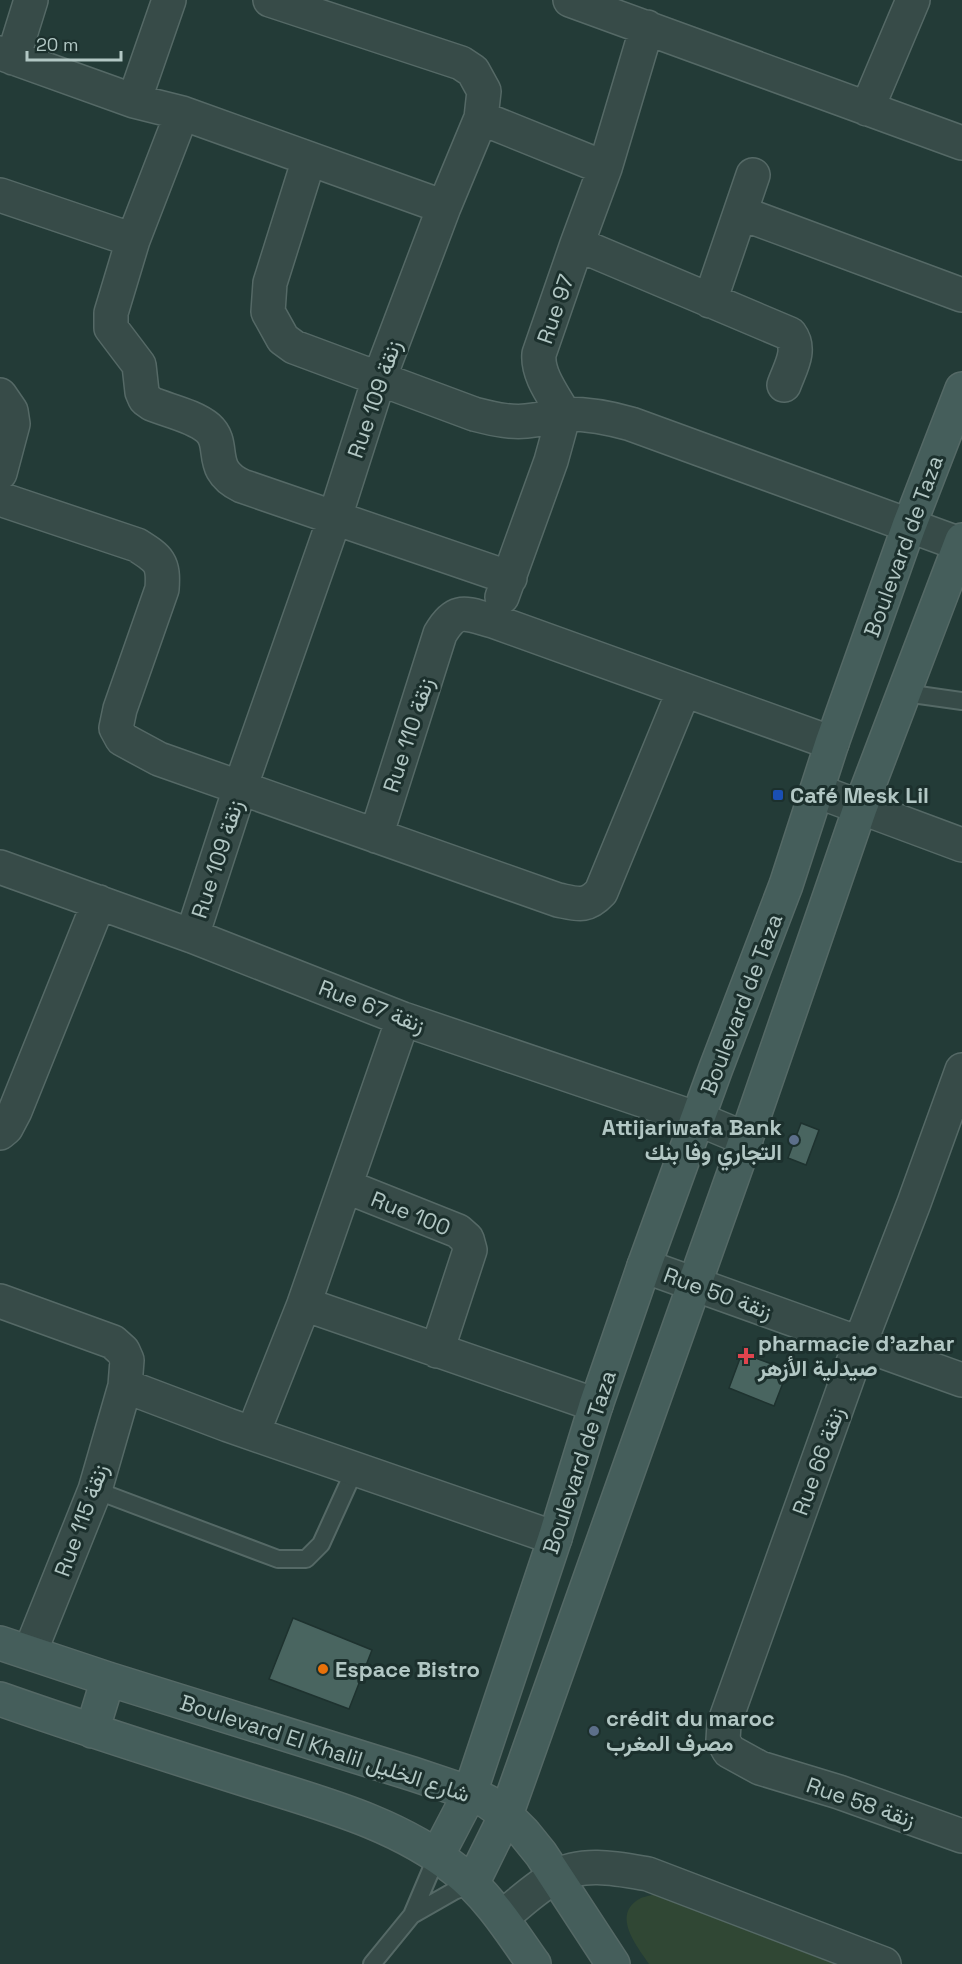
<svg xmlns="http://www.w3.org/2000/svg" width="962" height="1964" viewBox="0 0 962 1964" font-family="'Space Grotesk',Vazirmatn,sans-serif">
<rect width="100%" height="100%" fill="#233b37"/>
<path fill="#304734" d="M660 1893 837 1964H649C637 1946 610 1914 641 1898 646 1896 654 1895 660 1893Z"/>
<path fill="#496560" stroke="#1e322f" stroke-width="1.5" d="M801 1123 819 1130 806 1165 788 1158Z
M742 1353 788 1370 774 1406 729 1388Z
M293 1618 372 1650 349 1709 269 1679Z"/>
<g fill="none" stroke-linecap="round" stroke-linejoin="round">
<g stroke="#556966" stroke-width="20">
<path id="lane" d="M905 693 962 701
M95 1490 278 1559H306L321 1544 355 1469
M412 1915 454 1891 472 1884
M372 1964 412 1915 437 1856"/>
</g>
<g stroke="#556966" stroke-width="36">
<path id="street" d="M570 0 962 143
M0 53 134 101 182 113 444 207
M13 58 31 0
M134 101 169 0
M867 109 913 0
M182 113 133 240 111 313V328L139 365 142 392 145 399 152 404C169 411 194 416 208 428 227 445 206 469 242 486L510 578
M481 118 605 168
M309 159 270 283 268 312 283 339 294 347 474 414C494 419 513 424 534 420 545 419 556 414 567 414 589 414 610 418 631 424L960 544
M0 195 133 240
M741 213 962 295
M577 244 790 334C802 350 790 368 784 385
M710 301 753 175
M0 395 11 411 13 424 0 473
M0 499 137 545C159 559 164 562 162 589L120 709 116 728 122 739 159 759 558 900C578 904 586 908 601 892L684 690
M502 597 551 461 564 414C554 396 537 375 539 354L577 244 605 168 647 27
M817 791 962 845
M376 836 440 634C456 606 466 614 493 621L832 743
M0 867 192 936 403 1019 698 1119 746 1139
M192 936 240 788 335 517 379 379 444 207 481 118 484 91 473 71 461 63 270 0
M962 1070 914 1203 860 1343 724 1724 723 1740 729 1751 760 1768 839 1792 962 1836
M0 1133 6 1128 15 1111 99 902
M345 1186 458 1231 467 1239 470 1250 437 1351
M644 1266 962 1380
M0 1301 113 1342 123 1351 127 1360 125 1386 95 1490 30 1652
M304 1304 596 1405
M125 1386 228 1425 555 1538
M253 1433 304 1304 403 1019
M502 1917C519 1904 536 1887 555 1877 582 1861 619 1869 648 1874L884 1964"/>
</g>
<g stroke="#556966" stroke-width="36">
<path id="secondary" d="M0 1643 108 1679 413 1774 470 1793 488 1802 506 1815 524 1833 541 1854 613 1964
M0 1699C82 1728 164 1754 247 1780 319 1803 396 1822 456 1870 489 1896 510 1930 534 1964
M92 1731 108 1679
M437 1856 470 1793 555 1538 596 1405 644 1266 716 1068 786 885 832 743 909 526 962 389
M472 1884 506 1815 746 1139 860 808 962 540"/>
</g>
<use href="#lane" stroke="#374b48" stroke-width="16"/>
<use href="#street" stroke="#374b48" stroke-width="33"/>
<use href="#secondary" stroke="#455e5b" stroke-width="33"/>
</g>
<rect fill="#1a4fb4" stroke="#1c302d" stroke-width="2" x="772" y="789" width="12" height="12" rx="3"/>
<g fill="#5c6f8a" stroke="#1c302d" stroke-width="2">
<circle cx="794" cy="1140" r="6"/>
<circle cx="594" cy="1731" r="6"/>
</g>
<path fill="#e0444e" stroke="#1c302d" stroke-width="2" d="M743 1347h6v6h6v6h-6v6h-6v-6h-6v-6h6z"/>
<circle fill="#e8710a" stroke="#1c302d" stroke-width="2" cx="323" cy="1669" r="6"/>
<g text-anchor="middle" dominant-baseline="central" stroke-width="6" stroke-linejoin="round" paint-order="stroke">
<g font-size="22" fill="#b2c7c4" stroke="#1c302d">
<text transform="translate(555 309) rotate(-71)">Rue 97</text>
<text transform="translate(374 399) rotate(-71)">Rue 109 زنقة</text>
<text transform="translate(903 546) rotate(-70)">Boulevard de Taza</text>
<text transform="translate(408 735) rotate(-72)">Rue 110 زنقة</text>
<text transform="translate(217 859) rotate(-72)">Rue 109 زنقة</text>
<text transform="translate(741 1004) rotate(-69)">Boulevard de Taza</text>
<text transform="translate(372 1006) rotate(21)">Rue 67 زنقة</text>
<text transform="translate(411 1213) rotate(22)">Rue 100</text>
<text transform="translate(718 1293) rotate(20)">Rue 50 زنقة</text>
<text transform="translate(818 1461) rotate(-70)">Rue 66 زنقة</text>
<text transform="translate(579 1462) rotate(-72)">Boulevard de Taza</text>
<text transform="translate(81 1520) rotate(-70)">Rue 115 زنقة</text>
<text transform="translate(325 1748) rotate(18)">Boulevard El Khalil شارع الخليل</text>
<text transform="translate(861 1802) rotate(19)">Rue 58 زنقة</text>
</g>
<g font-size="22" font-weight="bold" fill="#b2c7c4" stroke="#1c302d" text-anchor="start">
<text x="790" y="795">Café Mesk Lil</text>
<text x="782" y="1127" text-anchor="end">Attijariwafa Bank<tspan x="782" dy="25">التجاري وفا بنك</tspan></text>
<text x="758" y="1343">pharmacie d'azhar<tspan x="758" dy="25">صيدلية الأزهر</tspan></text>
<text x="335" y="1669">Espace Bistro</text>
<text x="606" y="1718">crédit du maroc<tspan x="606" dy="25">مصرف المغرب</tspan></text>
</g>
</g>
<path d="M27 51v9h94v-9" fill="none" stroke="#b2c7c4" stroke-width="3"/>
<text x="36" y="51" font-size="18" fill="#b2c7c4" stroke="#1c302d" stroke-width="4.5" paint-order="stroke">20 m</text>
</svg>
